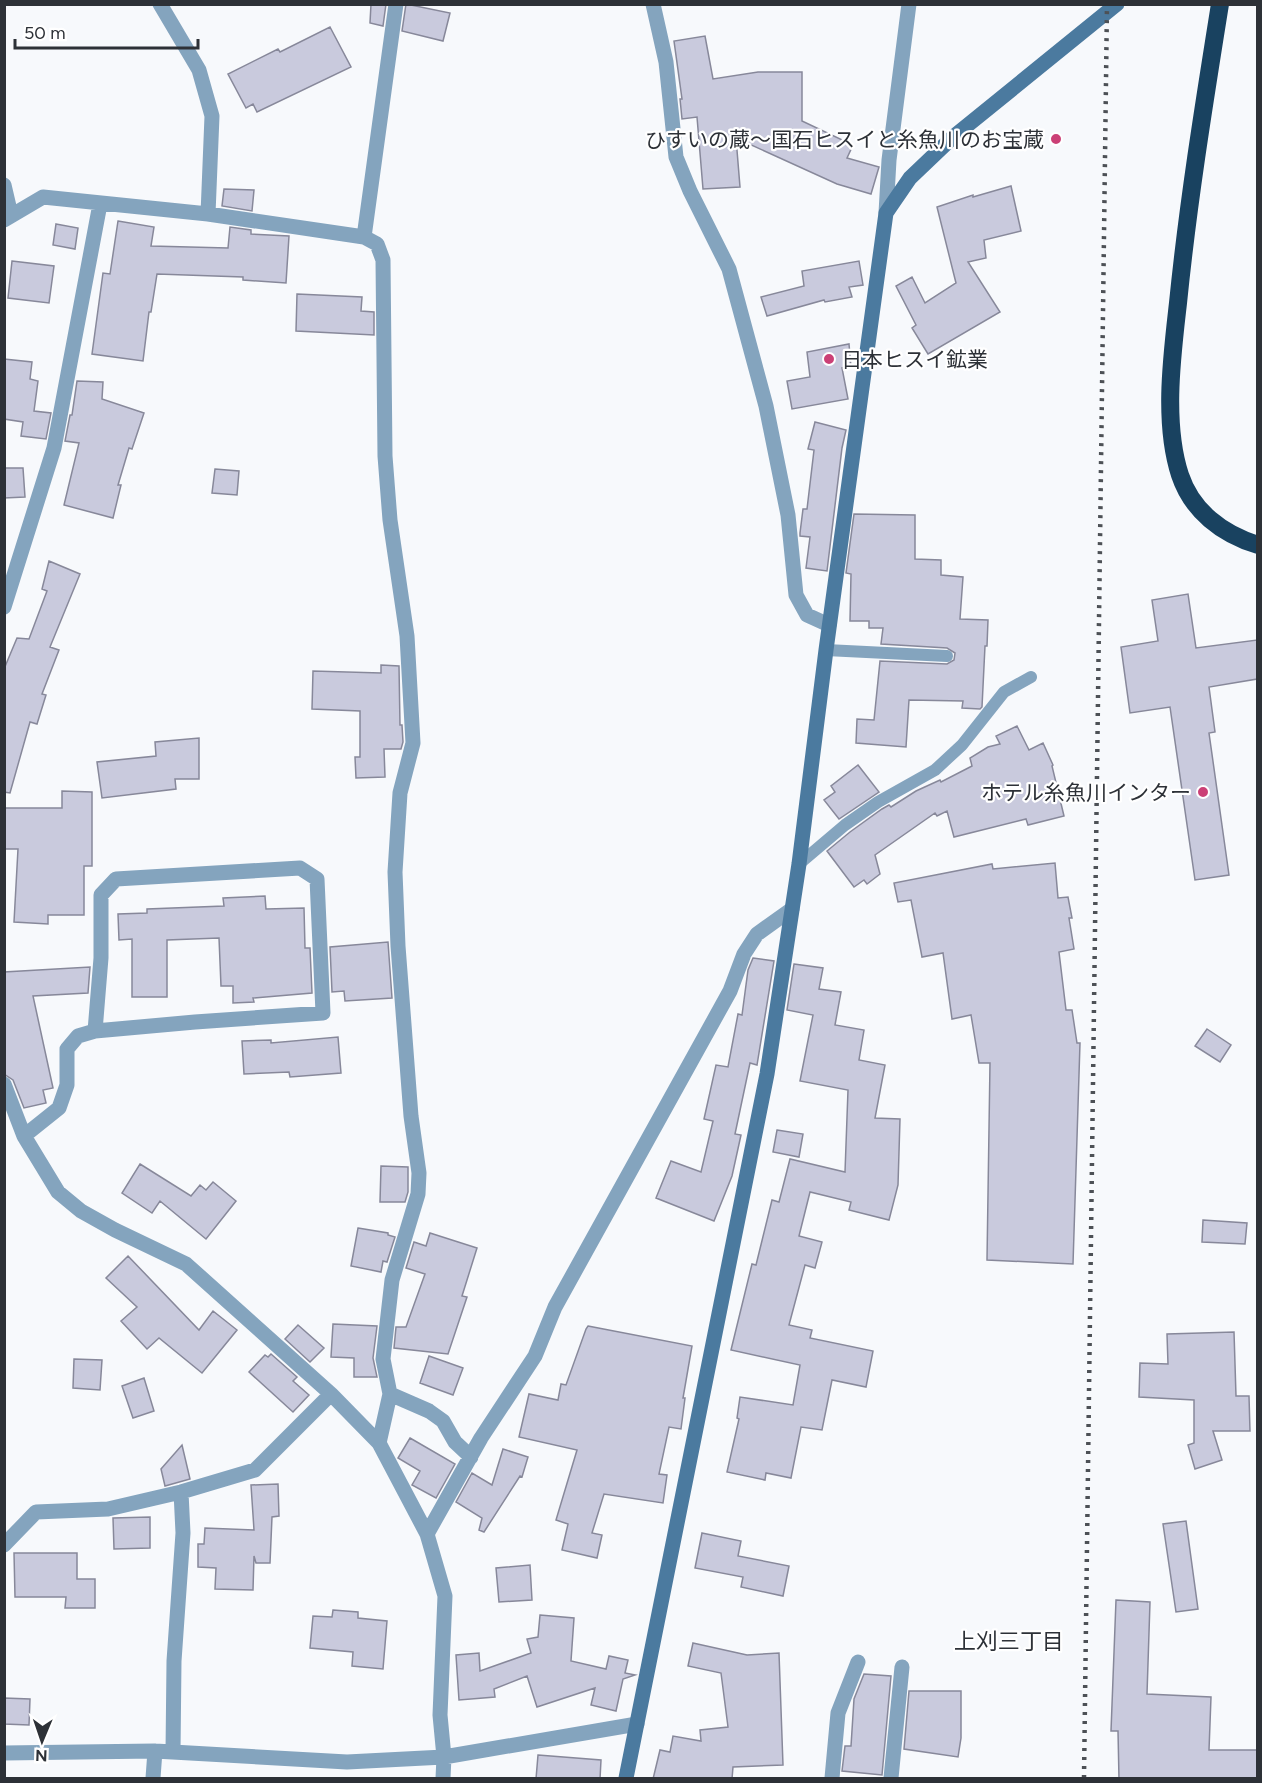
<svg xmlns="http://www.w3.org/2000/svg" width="1262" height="1783" viewBox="0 0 1262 1783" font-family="Figtree,'Noto Sans JP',sans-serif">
<rect width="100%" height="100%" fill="#f7f9fc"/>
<path fill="#c9cadd" stroke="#87889a" stroke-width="1.5" d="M371 4H386L383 26 370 23Z
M406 4 450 13 443 41 402 31Z
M330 27 351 67 257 112 253 104 246 108 228 74 278 49 280 52Z
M705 36 713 79 758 72H802V121L853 145 847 158 879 167 871 194 837 184 736 138 740 187 703 189 697 117 682 119 680 99H682L674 41Z
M1011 186 1021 231 984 240 986 258 968 262 1000 312 928 354 912 328 916 325 896 286 912 277 925 303 956 283 937 207 973 195V197Z
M224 189 254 190 252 211 222 206Z
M118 221 154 227 151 246 228 248 230 227 251 230V234L289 236 286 283 243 280V277L157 274 151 312H149L143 361 92 354 103 273 110 274Z
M56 224 78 228 75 249 53 245Z
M12 261 54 266 49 303 8 298Z
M859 261 863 285 849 287 852 297 825 302 824 300 767 316 761 297 804 286 802 271Z
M297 294 362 297 361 311 374 312V335L296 331Z
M849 344 851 367 842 368 848 399 792 409 787 381 810 377 807 352Z
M4 359 32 362 30 379 38 381 34 411 51 413 46 439 21 436 23 422 4 419Z
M77 381 103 382 102 399 144 413 132 449 129 448 118 485H121L113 518 64 505 79 443 65 441 70 415H72Z
M815 422 846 430 842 448 827 571 806 568 810 537 800 536V533L803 509H807L814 450 808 449Z
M4 468H23L25 497 4 498Z
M215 469 239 471 237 495 212 493Z
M854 514 915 515V559L941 560V575L963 577 960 619 988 620 987 646H985L982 707 980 709 962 708 963 701 909 700 906 747 856 743 857 719 874 720 880 661 947 664 954 660 955 653 947 648 881 644 883 628H869V621H850L851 574 846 573Z
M49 561 80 574 50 647 59 650 42 694 46 695 37 724 30 722 10 793 4 792V669L17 638 29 639 47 591 42 589Z
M1188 594 1196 648 1257 640V679L1209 687 1215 732 1209 733 1229 875 1195 880 1170 707 1130 713 1121 647 1158 641 1152 600Z
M381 665 399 666 400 725H402L403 742 401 749H384L385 777 356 778 355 757H360V711L312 709 313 671 381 673Z
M1017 726 1029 750 1043 743 1053 765 1052 766 1064 816 1028 825 1026 819 954 837 947 811 937 816 935 813 875 855 880 874 867 884 864 880 854 887 827 851 850 832 882 809 889 805 891 807 916 791 940 780 941 782 972 766 970 758 988 747 1000 744 996 736Z
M199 738V779H175L176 789 102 798 97 762 156 756 155 742Z
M858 765 879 792 839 819 824 800 835 792 831 786Z
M62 791 92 792V866H84V915H48V924L14 922 18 849H4V808H62Z
M1055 863 1058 898 1068 897 1072 918H1069L1074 949 1059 952 1066 1010H1072L1077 1043H1080L1073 1264 987 1260 990 1063H979L971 1015 952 1019 943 953 922 957 911 900 898 902 894 883 992 864 993 869Z
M265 896 266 909 304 908 305 948H310L312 993 253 998 254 1002 233 1003V986H221L219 938 167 940V997H132V939L119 940 118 914 147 913V909L224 906 223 898Z
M388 942 392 998 345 1001 344 991 332 992 330 947Z
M753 958 774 961 757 1065 750 1063 735 1134 741 1135 732 1176 714 1221 656 1198 671 1161 701 1172 713 1121 704 1119 716 1065 728 1067 738 1014 742 1015 748 970Z
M794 964 823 968 819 989 841 992 835 1025 864 1030 859 1060 885 1065 875 1118 900 1119 898 1185 889 1220 849 1210 851 1202 810 1192 799 1236 822 1242 815 1268 805 1265 789 1325 812 1330 810 1338 873 1351 866 1387 832 1380 822 1430 801 1427 791 1478 766 1473 765 1480 727 1472 739 1419 737 1418 740 1397 793 1405 800 1365 731 1350 752 1264 756 1265 772 1200 779 1202 790 1159 845 1172 848 1090 800 1081 813 1015 787 1010Z
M90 967 88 993 33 996 53 1088 43 1090 46 1103 24 1108 13 1080 4 1074V972Z
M1207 1029 1231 1045 1220 1062 1195 1046Z
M338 1037 341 1073 290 1077 289 1072 244 1074 242 1041 271 1040V1043Z
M777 1130 803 1134 799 1157 773 1152Z
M140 1164 191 1196 200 1185 206 1190 213 1182 236 1201 206 1239 160 1201 152 1213 122 1193Z
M381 1166 408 1167V1192L405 1202H380Z
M1203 1220 1247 1223 1245 1244 1202 1242Z
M358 1228 388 1233V1235L395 1237 387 1262 383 1261 381 1272 351 1266Z
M430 1233 477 1248 462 1296 467 1297 448 1354 394 1348 396 1327H406L425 1274 406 1268 414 1242 426 1246Z
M128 1256 199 1330 213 1311 237 1330 202 1373 159 1338 147 1349 121 1321 137 1307 106 1278Z
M333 1324 377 1326 373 1358 377 1377H354V1358L331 1357Z
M298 1325 324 1348 310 1362 285 1339Z
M588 1326 692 1346 683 1398H685L681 1429 669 1427 659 1474 667 1475 663 1503 604 1494 592 1533 602 1535 597 1558 562 1550 568 1524 556 1520 577 1450 519 1437 529 1394 558 1400 561 1384 566 1385 586 1329Z
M1234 1332 1236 1396H1249L1250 1431H1213L1222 1460 1195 1469 1188 1445 1194 1443V1400L1139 1397 1140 1363 1168 1364 1167 1334Z
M271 1354 297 1377 293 1381 309 1395 293 1412 249 1372 265 1355 268 1357Z
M429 1356 463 1368 453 1395 420 1383Z
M74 1359 102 1360 100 1390 73 1388Z
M144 1378 154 1411 133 1418 122 1386Z
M410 1438 455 1464 436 1498 412 1485 420 1471 398 1458Z
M182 1445 190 1479 165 1486 161 1469Z
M503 1449 528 1457 522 1477 520 1476 484 1532 479 1530 482 1518 456 1502 472 1473 492 1485Z
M278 1484 279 1516 272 1517 270 1563H256L254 1556 253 1590 215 1589 216 1568 198 1567V1544H204L205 1528 254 1530 251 1485Z
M150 1517V1548L114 1549 113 1518Z
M1186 1521 1198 1609 1176 1612 1163 1524Z
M702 1533 741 1541 738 1556 789 1566 783 1596 741 1587 743 1577 695 1568Z
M14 1553H77V1579H95V1608H65L66 1597H15Z
M530 1565 532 1600 499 1602 496 1568Z
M1116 1600 1150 1602 1147 1694 1211 1697 1209 1750H1257V1779H1119L1118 1731H1111Z
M333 1610 358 1612V1618L387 1621 383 1669 352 1666 353 1652 310 1648 313 1616 332 1617Z
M540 1615 574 1618 571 1661 606 1669 609 1656 628 1660 625 1673 635 1675 623 1679 616 1711 591 1705 595 1688 537 1707 527 1676 494 1689 495 1697 459 1700 456 1655 479 1653 480 1671 531 1653 527 1639 538 1637Z
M693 1643 747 1655 779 1653 783 1765 733 1767 732 1779H653L660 1750 670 1752 673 1736 701 1741 700 1730 728 1727 721 1673 688 1666Z
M864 1674 891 1676 882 1775 842 1771 845 1746H851L854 1699Z
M909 1691H961V1738L958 1757 904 1749Z
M4 1698 30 1699 29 1725 4 1724Z
M538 1755 601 1760 600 1779H536Z"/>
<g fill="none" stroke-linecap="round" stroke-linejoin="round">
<path stroke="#84a4be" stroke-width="12" d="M826 650 947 656
M799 864 845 825 878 802 935 770 962 745 1004 692 1031 677"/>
<path stroke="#84a4be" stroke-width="15" d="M160 4 199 70 212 116 208 214
M653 4 666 62 676 157 690 191 729 269 766 406 788 515 796 595 807 615 829 625
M4 185 11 215
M886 213 889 160 909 4
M4 220 43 197 208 214 364 237 377 244 383 260 385 456 390 520 407 636 413 743 400 793 395 872 398 946 411 1116 419 1173 418 1194 392 1280 383 1359 390 1394 429 1411 443 1421 455 1442 471 1457
M364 237 396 4
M4 607 54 448 100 204
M4 1084 24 1136 58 1192 81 1211 115 1230 186 1264 331 1394 379 1443 427 1534 445 1596 440 1715 444 1757 443 1778
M24 1136 59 1108 67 1085V1049L78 1036 95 1031 195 1022 323 1013 317 879 300 868 116 879 101 895V958L95 1031
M379 1443 390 1394
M427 1534 481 1438 535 1356 555 1307 730 991 744 954 757 934 792 909
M4 1545 36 1512 108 1509 181 1492 255 1470 331 1394
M173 1752 174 1661 183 1533 181 1492
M4 1753 155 1751 347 1762 444 1757 637 1724
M153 1778 155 1751
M832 1778 838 1713 858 1662
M891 1778 902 1667"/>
<path stroke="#4b7a9f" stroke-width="15" d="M626 1778 767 1074 799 864 826 650 886 213 910 178 953 137 1117 4"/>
<path stroke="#194260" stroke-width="18" d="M1220 4C1204 104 1188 203 1178 303 1172 356 1163 423 1180 475 1192 511 1222 534 1258 545"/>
<path stroke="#4d5156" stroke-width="4.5" stroke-dasharray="3 6" stroke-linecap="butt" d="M1084 1778 1107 4"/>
</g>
<g fill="#cb4076" stroke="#fff" stroke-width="2">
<circle cx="1056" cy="139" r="6"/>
<circle cx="829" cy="359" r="6"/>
<circle cx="1203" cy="792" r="6"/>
</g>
<g text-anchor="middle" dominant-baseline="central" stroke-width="4.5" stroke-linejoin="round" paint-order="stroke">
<g font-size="21" fill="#2d3137" stroke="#fff" text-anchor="end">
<text x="1044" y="139">ひすいの蔵～国石ヒスイと糸魚川のお宝蔵</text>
<text x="841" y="359" text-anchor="start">日本ヒスイ鉱業</text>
<text x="1191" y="792">ホテル糸魚川インター</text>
</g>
<g font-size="22" fill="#2d3137" stroke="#fff">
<text x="1009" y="1641">上刈三丁目</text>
</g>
</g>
<rect width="1262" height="1783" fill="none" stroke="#2d3137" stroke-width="12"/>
<g transform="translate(42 1741) rotate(182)" stroke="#ffffff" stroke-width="4.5" paint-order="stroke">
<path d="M0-4.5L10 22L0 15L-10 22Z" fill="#2d3137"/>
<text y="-9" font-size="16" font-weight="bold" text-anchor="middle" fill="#2d3137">N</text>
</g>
<path d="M15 39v9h183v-9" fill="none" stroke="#2d3137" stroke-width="3"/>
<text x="24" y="39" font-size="18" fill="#2d3137" stroke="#ffffff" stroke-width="4.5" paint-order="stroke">50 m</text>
</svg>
